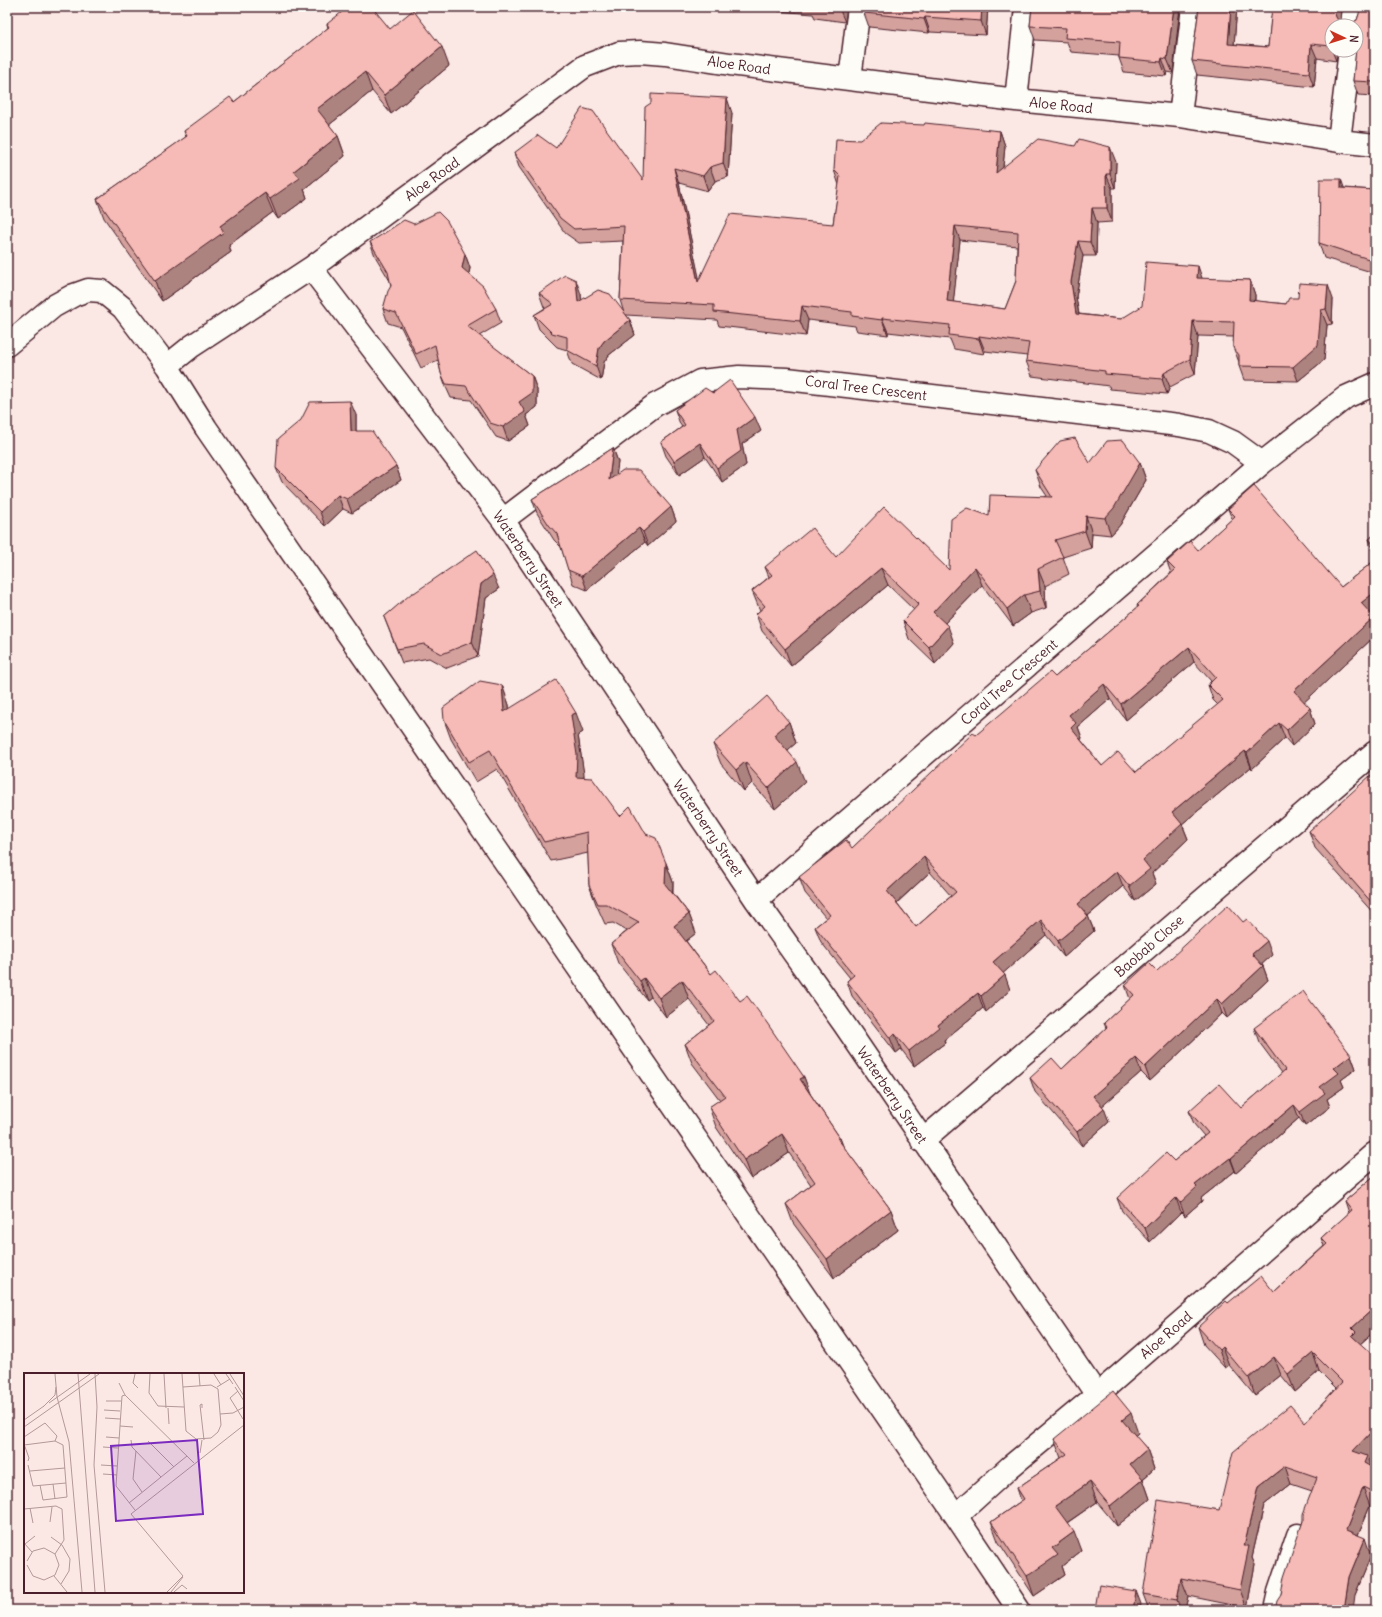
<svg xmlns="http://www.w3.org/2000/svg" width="1382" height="1617" viewBox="0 0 1382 1617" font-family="Delius,sans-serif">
<rect width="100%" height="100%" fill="#fbe8e4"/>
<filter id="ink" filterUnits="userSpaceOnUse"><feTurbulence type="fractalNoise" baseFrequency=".025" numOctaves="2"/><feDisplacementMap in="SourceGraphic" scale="8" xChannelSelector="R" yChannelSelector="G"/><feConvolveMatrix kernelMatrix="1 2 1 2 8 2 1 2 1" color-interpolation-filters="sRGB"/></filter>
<g filter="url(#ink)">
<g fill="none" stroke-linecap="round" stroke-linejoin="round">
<g stroke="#4a1f2b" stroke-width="25">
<path id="minor" d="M1352 26 1354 7
M850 79 859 7
M1016 100 1026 7
M1180 116 1193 7
M1339 141 1350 50
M311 268 503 520 756 900 844 1024 1097 1395
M7 345 54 306 74 295 88 290 102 291 123 308 167 366 206 428 956 1516 1019 1610
M167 366 192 346 311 268 585 66 619 53 640 52 665 54 730 64 1016 100 1180 116 1339 141 1375 145
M503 520 655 405 700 381 739 377 787 379 1179 425 1209 431 1233 442 1262 463
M756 900 1262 463 1346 397 1375 384
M922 1141 1375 752
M956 1516 1010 1467 1097 1395 1375 1153
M1275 1610 1279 1592 1298 1535"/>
</g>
<use href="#minor" stroke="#fdfcf7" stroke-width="22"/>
</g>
<path fill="#d4a19d" stroke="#4a1f2b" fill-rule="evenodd" d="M776 7H847L845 22 815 18 813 14 778 11Z
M865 7H988L986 35 930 32 929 33 869 27 864 13Z
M1032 7H1180L1173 73 1167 72 1166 76 1124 72 1119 58V56L1071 52 1067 42 1035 40 1030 26Z
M1199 7H1341L1340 22 1344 24 1345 26H1332V50H1338L1336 61 1317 58 1314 87 1197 75 1192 61ZM1237 7 1272 10 1268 47 1234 44Z
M1375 7V96L1358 95 1353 81 1357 40 1356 39V26H1349L1348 24 1352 23 1357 20 1359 14Z
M327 24 390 29 449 66 391 114 372 91 329 125 338 136 345 156 304 189 307 198 278 219 273 212 229 245 231 252 162 301 104 218 97 199 186 137 184 131 234 102 328 28Z
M732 113 728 177 715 181 708 191 679 183 699 279 833 224 839 185 834 170 860 140 1000 131 1005 146 1003 167 1116 162 1115 188H1112V222L1097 223 1096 256H1083L1076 297 1079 314 1121 319 1202 279 1250 280 1255 295V301L1286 304 1333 299 1332 324 1327 325 1324 360 1298 381 1244 380 1239 366V362L1233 347 1234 337 1198 336 1195 374 1170 387 1167 394 1110 389 1109 386 1032 376 1026 361 1027 356 985 351 984 354 954 349 950 339 888 332V335L857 331 855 326 808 320 806 336 719 326 717 320 626 315 630 320 635 335 609 355 604 362 601 380 572 364 567 350 557 347 539 329 534 315 545 308 544 307 539 293 581 294V300L624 313 620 300 623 241 579 243 565 233 519 167 514 153 556 148 643 180ZM960 240 1017 246 1016 281 1005 309 953 302Z
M1344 188 1375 190V273L1324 258 1319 243Z
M370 242 465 254 470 268 469 274 496 309 501 323 479 336 532 376 537 390V407L526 415 530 426 508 441 496 437 471 400 451 398 446 387 441 373 438 360 421 368 401 327 388 323 383 309 391 286 390 281 375 256Z
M675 410 761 431 742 444 746 465 722 482 705 457 679 475 666 456 661 442 682 427 680 424Z
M356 415V431L396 466 401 480 352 513 343 509 325 526 282 482 276 468Z
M613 448 618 462 616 474 671 507 676 521 648 546 645 542 587 590 573 584 561 547 554 540 537 513 532 499Z
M1090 463H1140L1146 480 1120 525 1111 535 1092 533 1091 548 1063 557 1069 574 1045 586 1046 608 1031 613 1013 626 982 585 945 623 954 643 935 664 909 639 903 621 914 610 888 585 791 666 762 631 756 614 760 610 759 608 752 591 769 577 765 567 836 557 949 570 989 516 1047 496 1041 487 1035 470Z
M1228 509 1341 587 1375 560V612L1371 614 1375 620V636L1304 702 1310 708 1315 724 1292 746 1285 738 1252 769 1251 767 1182 824 1188 839 1152 873 1156 884 1135 901 1123 886 1088 916 1094 931 1064 957 1046 935 1003 973 1010 990 986 1012 983 1008 944 1040 945 1043 914 1066 901 1049 896 1053 852 996 847 981 850 978 821 942 815 927 826 918 805 893 799 877 852 848 976 735 1055 677 1138 607 1137 605 1171 573 1167 562 1198 550 1232 519ZM1194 662 1211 681 1208 685 1213 700 1218 705 1136 772 1102 766 1081 740 1082 738 1078 727 1110 699 1126 720ZM930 872 951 896 916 927 897 903Z
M1375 534V555L1369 539Z
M499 589 486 598 478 656 447 668 429 658 402 663 384 617 414 593Z
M502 685 509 705V709L583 732 578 735 584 777 620 816 646 834 666 863 673 882V893L689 914 696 933 686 941 711 974 740 1001 804 1077 809 1092 840 1138 843 1146 891 1210 898 1230 834 1278 793 1223 786 1204 811 1185 789 1153 751 1179 716 1127 709 1107 720 1100 692 1063 685 1044 709 1025 689 999 666 1017 651 997 647 1000 618 963 611 944 627 931 613 923 605 924 596 904 589 885 588 853 551 861 497 769 476 782 451 739 444 720Z
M789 722 796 743 787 750 805 782 775 809 752 783 744 791 721 764 713 744Z
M1375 780V915L1315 848 1309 831Z
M1272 955 1262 964 1263 966 1268 980 1227 1018 1222 1013 1150 1081 1141 1072 1102 1106 1109 1122 1082 1146 1035 1092 1030 1078 1062 1069 1106 1028 1104 1023 1130 999 1125 985 1157 971Z
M1254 1028 1351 1055 1356 1069 1341 1080 1344 1087 1327 1099 1330 1107 1305 1126 1299 1118 1236 1173 1235 1171 1201 1198 1202 1201 1185 1216 1181 1212 1150 1242 1122 1211 1117 1198 1174 1161 1204 1136 1194 1124 1189 1111 1241 1108 1282 1073 1259 1042Z
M1375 1175V1331L1360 1344 1368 1460 1370 1467 1375 1469V1509L1370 1506 1358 1535 1371 1556 1355 1595H1281L1312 1491 1291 1484 1264 1505 1252 1557 1255 1564 1247 1608 1188 1596 1185 1610H1149L1143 1594 1219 1510 1305 1422 1336 1388 1319 1371 1295 1392 1281 1375 1255 1396 1229 1365 1225 1368 1204 1345 1198 1327 1228 1303 1274 1292 1324 1246 1321 1238 1349 1213 1345 1201Z
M1138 1433 1135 1436 1147 1449 1154 1469 1143 1479 1150 1499 1117 1526 1097 1502 1067 1523 1081 1551 1062 1566 1065 1575 1034 1596 998 1541 991 1522 1021 1501 1017 1488 1061 1458 1054 1439Z"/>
<path fill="#ac837f" stroke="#4a1f2b" d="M840 7H847L845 22 839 8Z
M982 7H988L986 35 981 21Z
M1174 7H1180L1173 73 1167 59Z
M1231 7H1237L1233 58 1228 44Z
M1335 7H1341L1340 25V26H1338L1334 11Z
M925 17 930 32 929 33 924 19Z
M1311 44 1317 58 1314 87 1309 73Z
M442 47 449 66 391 114 384 95Z
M1332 50H1338L1336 61Z
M1162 58 1167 72 1166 76 1161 62Z
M365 72 372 91 324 129 317 109Z
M727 98 732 113 728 177 723 163Z
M1000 131 1005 146 1001 188 996 173Z
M338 136 345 156 304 189 307 198 278 219 270 199 294 171Z
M1110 147 1116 162 1115 188 1110 174Z
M710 167 715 181 708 191 703 176Z
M674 168 679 183 703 296 698 282Z
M1106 174 1112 188V222L1107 208Z
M1341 179 1346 193 1341 188Z
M265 193 273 212 229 245 231 252 162 301 155 281 220 226Z
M1092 208 1097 223 1096 256 1090 242Z
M955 226 960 240 952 315 947 301Z
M1078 241 1083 256 1076 297 1081 329 1076 314 1071 282Z
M465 254 470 268 467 283 462 268Z
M1198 266 1203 281 1197 278Z
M576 280 581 294 583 316 578 302Z
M1250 280 1255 295 1254 315 1249 300Z
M1328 285 1333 299 1332 324 1326 309Z
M802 306 808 320 806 336 800 321Z
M1321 310 1327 325 1324 360 1298 381 1293 367Z
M882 318 888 332V335L882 320Z
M630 320 635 335 609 355 604 362 601 380 596 366 599 348 604 341Z
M1193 321 1198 336 1195 374 1190 359Z
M979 336 985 351 984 354 979 339Z
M1164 373 1170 387 1167 394 1162 379Z
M532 376 537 390V407L526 415 530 426 508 441 503 427 519 402Z
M350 401 356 415V445L351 431Z
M755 417 761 431 742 444 746 465 722 482 717 468 737 430Z
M700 443 705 457 679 475 674 461Z
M613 448 618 462 614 494 609 480Z
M1140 463 1146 480 1120 525 1111 535 1105 518Z
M396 466 401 480 352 513 347 499Z
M338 495 343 509 325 526 320 512Z
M671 507 676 521 648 546 643 532Z
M1086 516 1092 533 1091 548 1085 531Z
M639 528 645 542 587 590 582 576Z
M975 567 982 585 939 629 933 612Z
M881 568 888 585 791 666 785 649Z
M1038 569 1045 586 1046 608 1040 591Z
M493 575 499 589 486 598 478 656 472 642 481 584Z
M1375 592V612L1366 619 1361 603Z
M1024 595 1031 613 1013 626 1007 609Z
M1374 617 1375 620V636L1299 707 1294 691Z
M948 626 954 643 935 664 929 647Z
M1189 647 1194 662 1126 720 1121 704Z
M1104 684 1110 699 1078 727 1082 738 1076 743 1071 728 1069 715Z
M502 685 509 705 511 731 504 712Z
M1310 708 1315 724 1292 746 1287 730Z
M576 713 583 732 578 735 584 774 583 797 576 777 571 715Z
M789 722 796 743 781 756 774 735Z
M1279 723 1285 738 1252 769 1247 753Z
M1245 751 1251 767 1182 824 1188 839 1152 873 1156 884 1135 901 1129 886 1143 860 1172 812Z
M745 762 752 783 744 791 736 770Z
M797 762 805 782 775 809 768 788Z
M924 857 930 872 893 906 887 891Z
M666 863 673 882 672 903 665 884Z
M1117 871 1123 886 1084 919 1078 904Z
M689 914 696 933 681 945 674 926Z
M1088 916 1094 931 1064 957 1058 941Z
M1041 920 1046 935 999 977 993 962Z
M1267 941 1272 955 1258 968 1252 954Z
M1263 966 1268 980 1227 1018 1222 1004Z
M1005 975 1010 990 986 1012 981 996Z
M644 978 651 997 647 1000 640 981Z
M682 980 689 999 666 1017 659 998Z
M978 993 983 1008 944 1040 945 1043 914 1066 909 1051 938 1025Z
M1217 999 1222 1013 1150 1081 1145 1067Z
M895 1034 901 1049 896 1053 890 1038Z
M1351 1055 1356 1069 1341 1080 1344 1087 1327 1099 1330 1107 1305 1126 1300 1112 1320 1087 1334 1068Z
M1136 1058 1141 1072 1098 1110 1093 1096Z
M804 1077 811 1096 800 1079Z
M1294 1105 1299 1118 1236 1173 1231 1159Z
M1104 1108 1109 1122 1082 1146 1077 1132Z
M782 1134 789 1153 751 1179 744 1160Z
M840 1138 847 1157 838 1139Z
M1230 1158 1235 1171 1201 1198 1202 1201 1185 1216 1180 1203 1195 1185Z
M1176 1198 1181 1212 1150 1242 1145 1228Z
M891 1210 898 1230 834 1278 827 1259Z
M1375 1307V1331L1360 1344 1352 1336V1328Z
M1222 1347 1229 1365 1225 1368 1219 1350Z
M1313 1353 1319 1371 1295 1392 1288 1374Z
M1274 1357 1281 1375 1255 1396 1249 1378Z
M1131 1413 1138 1433 1130 1440 1122 1420Z
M1375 1428V1453L1368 1460 1373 1474 1353 1451Z
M1147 1449 1154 1469 1137 1484 1130 1464Z
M1285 1466 1291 1484 1264 1505 1252 1557 1255 1564 1247 1608 1240 1590 1244 1546 1258 1487Z
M1143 1479 1150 1499 1117 1526 1110 1506Z
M1090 1482 1097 1502 1062 1526 1055 1506Z
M1363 1488 1370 1506 1352 1549 1346 1530Z
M1074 1532 1081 1551 1062 1566 1065 1575 1034 1596 1027 1576 1052 1548Z
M1365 1538 1371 1556 1355 1595 1353 1610H1344L1349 1577Z
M1181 1578 1188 1596 1185 1610H1181L1177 1600Z
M1136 1591 1141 1604 1140 1610H1133Z"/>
<path fill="#f6bbb6" stroke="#4a1f2b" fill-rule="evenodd" d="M348 7H372L390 29 413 10 442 47 384 95 365 72 317 109 338 136 294 171 300 178 270 199 265 193 220 226 224 232 155 281 97 199 187 136 184 131 230 97 234 102 329 27 327 24Z
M865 7H982L981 21 925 17 924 19 864 13Z
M1032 7H1174L1167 59 1162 58 1161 62 1119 58 1120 42 1065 38 1066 28 1030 26Z
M1199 7H1231L1228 44 1268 47 1272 7H1335L1334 11 1336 17 1339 22 1344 24 1340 25 1338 26H1332V42L1331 46 1311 44 1309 73 1192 61Z
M1360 7H1375V82L1353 81 1357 37 1356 30V26H1352L1348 24 1352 23 1357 20 1359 14Z
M651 94 727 98 723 163 710 167 703 176 674 168 698 282 730 214 833 224 840 176 834 170 836 139 860 140 881 123 924 125 925 123 1000 131 996 173 1038 139 1075 146 1079 139 1110 147V174H1106L1107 208H1092L1090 242 1078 241 1071 282 1076 314 1121 319 1142 306 1146 262 1198 266 1197 278 1250 280 1249 300 1286 304 1289 298H1298L1299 283 1328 285 1326 309 1321 310 1318 345 1293 367 1239 366V355L1233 347 1234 322 1193 321 1190 359 1164 373 1162 379 1105 374V371L1026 361 1029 343 979 336V339L949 335 950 325 882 318V320L852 316V312L802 306 800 321 714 312V305L620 300 624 226 574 229 560 218 514 153 538 135 556 148 582 108 593 111 643 180 645 107 651 103ZM955 226 1018 232 1016 281 1005 309 947 301Z
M1320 179H1341V188L1375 190V261L1319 243Z
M438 212 447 221 465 254 462 268 483 286 496 309 467 326 532 376V393L519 402 525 412 503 427 490 423 466 386 446 384 441 373 435 345 416 354 396 313 383 309 388 291 391 286 388 272 370 242 383 234 404 220 414 224Z
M565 275 576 280 578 302 598 290 610 294 630 320 604 341 599 348 596 366 567 350V337L552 333 534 315 553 304 539 293Z
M730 380 755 417 737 430 741 451 717 468 700 443 674 461 661 442 685 425 675 410 705 388 713 393Z
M350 401 351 431H372L396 466 347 499 338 495 320 512 276 468 278 439 301 420 310 402Z
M1075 438 1090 463 1107 441 1123 440 1140 463 1114 508 1105 518 1086 516 1085 531 1055 540 1063 557 1038 569 1040 591 1024 595 1007 609 975 567 933 612 948 626 929 647 903 621 919 604 881 568 785 649 756 614 765 606 752 591 772 575 765 567 812 528 836 557 884 507 949 570 951 519 967 508 989 516 990 495 1052 497 1035 470 1060 441Z
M613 448 609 480 623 470H639L671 507 643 532 639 528 582 576 568 570 557 534 549 525 532 499Z
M1254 486 1341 587 1375 560V592L1361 603 1374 617 1294 691 1310 708 1287 730 1279 723 1247 753 1245 751 1172 812 1182 824 1143 860 1150 869 1129 886 1117 871 1078 904 1088 916 1058 941 1041 920 993 962 1005 975 981 996 978 993 938 1025 939 1027 909 1051 895 1034 890 1038 847 981 854 975 815 927 830 915 799 877 846 840 852 848 973 733 976 735 1050 672 1055 677 1139 606 1137 605 1175 570 1167 562 1190 541 1198 550 1235 516 1228 509ZM1189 647 1216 677 1208 685 1223 700 1136 772 1118 752 1102 766 1071 728 1076 723 1069 715 1104 684 1121 704ZM924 857 956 892 916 927 887 891Z
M1375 534V546L1369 539Z
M477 550 493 575 481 584 472 642 442 654 424 644 397 649 384 617 412 593H414Z
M556 680 576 713 571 715 577 755 576 777 592 778 620 816 630 806 646 834 656 838 666 863 665 884 689 914 674 926 711 974 716 970 740 1001 747 996 767 1023 804 1077 800 1079 840 1138 838 1139 891 1210 827 1259 786 1204 815 1182 782 1134 744 1160 709 1107 725 1096 685 1044 714 1021 682 980 659 998 644 978 640 981 611 944 639 922 606 904H598L589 885 587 832 544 842 490 750 469 762 444 720 443 708 480 681 502 685 504 712Z
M767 696 789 722 774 735 797 762 768 788 745 762 736 770 713 744Z
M1371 775 1375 780V902L1373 904 1309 831Z
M1228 905 1243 922 1247 919 1267 941 1252 954 1263 966 1222 1004 1217 999 1145 1067 1136 1058 1093 1096 1104 1108 1077 1132 1030 1078 1052 1058 1062 1069 1107 1027 1104 1023 1134 995 1125 985 1149 963 1157 971Z
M1303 991 1351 1055 1334 1068 1339 1073 1320 1087 1325 1093 1300 1112 1294 1105 1231 1159 1230 1158 1195 1185 1197 1187 1180 1203 1176 1198 1145 1228 1117 1198 1166 1153 1174 1161 1208 1133 1189 1111 1219 1084 1241 1108 1285 1070 1254 1028Z
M1375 1175V1307L1352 1328 1356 1332 1352 1336 1375 1357V1428L1353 1451 1367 1456 1364 1463 1375 1469V1494L1363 1488 1346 1530 1365 1538 1349 1577 1344 1610H1275L1277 1601 1281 1595 1284 1577 1303 1521V1514L1317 1477 1285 1466 1258 1487 1244 1546H1249L1240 1590 1181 1578 1177 1600 1143 1594 1158 1500 1219 1510 1233 1452 1290 1405 1305 1422 1342 1382 1313 1353 1288 1374 1274 1357 1249 1378 1222 1347 1219 1350 1198 1327 1226 1301 1228 1303 1261 1276 1274 1292 1327 1244 1321 1238 1352 1210 1345 1201Z
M1113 1391 1131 1413 1122 1420 1147 1449 1130 1464 1143 1479 1110 1506 1090 1482 1055 1506 1074 1532 1052 1548 1058 1555 1027 1576 991 1522 1024 1499 1017 1488 1067 1454 1054 1439Z
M1099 1585 1136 1591 1133 1610H1100V1609H1095Z"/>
</g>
<g text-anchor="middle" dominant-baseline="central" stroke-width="3" stroke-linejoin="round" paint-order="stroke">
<g font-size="14" fill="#4a1f2b" stroke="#fdfcf7">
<text transform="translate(739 65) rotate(8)">Aloe Road</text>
<text transform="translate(1061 105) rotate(6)">Aloe Road</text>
<text transform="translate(432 179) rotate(-36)">Aloe Road</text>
<text transform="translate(866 388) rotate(7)">Coral Tree Crescent</text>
<text transform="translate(528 559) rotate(56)">Waterberry Street</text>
<text transform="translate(1009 682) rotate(-41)">Coral Tree Crescent</text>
<text transform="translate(708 828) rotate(56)">Waterberry Street</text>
<text transform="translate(1149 946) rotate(-41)">Baobab Close</text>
<text transform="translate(892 1095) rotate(56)">Waterberry Street</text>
<text transform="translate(1166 1335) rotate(-41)">Aloe Road</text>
</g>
</g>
<g transform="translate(24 1373)">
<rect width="220" height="220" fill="#fbe8e4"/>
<path fill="none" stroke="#b4989a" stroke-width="1" d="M31 1 33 24M54 1 71 219M71 1 73 34 70 92 81 219M111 1 109 10 114 15M126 1 125 20 134 33 160 34M140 1 142 35M158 1 162 58 172 66 187 65 194 59 197 52 194 16 187 12 159 14M175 1 176 13M190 1 197 12M202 1 209 11M206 1 220 23M95 10 101 22M193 14 206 6M211 14 220 28M214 18 206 25 219 46M33 24 45 69 58 219M82 28H97M25 30 66 1M19 34 31 22 32 14M144 35 145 51M178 35V31L176 32 180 67M80 37 96 38M196 41 209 40 220 34M81 45 96 46M0 47 20 33M96 53 109 54M0 54 75 1M0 64 21 50 33 63 31 68M82 64 95 65M107 67 108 74 137 104M124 68 150 94M0 71 5 85 4 88M0 72 31 68 39 72 43 124 19 127 16 112M79 74 94 75M112 78 109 106 118 119M176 80 178 67M4 92 9 113 42 110M77 92 93 93M6 98 41 95M79 101 93 102M29 111 31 126M105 130 163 83M6 135 9 150M0 136 32 133 38 136 40 167 31 181M111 137 92 113 98 23 101 22 170 90M26 149 28 134M27 164 38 172 46 186 45 198 37 211M0 170 8 179M1 171 11 163M3 192 9 203 20 207 31 202 35 192 31 181 20 175 9 178 3 188M30 203 43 219M159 203 107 141 220 52M143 219 159 203M147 219 159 204M150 219 158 212 163 216"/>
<path fill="#7b2cbf" fill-opacity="0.15" stroke="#7b2cbf" stroke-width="2" d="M173 67 179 141 92 148 87 73Z"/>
<rect width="220" height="220" fill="none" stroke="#4a1f2b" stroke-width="2"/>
</g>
<rect width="1382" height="1617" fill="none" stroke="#fdfcf7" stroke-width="24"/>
<rect x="12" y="12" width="1358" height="1593" fill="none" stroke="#4a1f2b" stroke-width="1.5" filter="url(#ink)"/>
<g transform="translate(1344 38) rotate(94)"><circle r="19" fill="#fdfcf7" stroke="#b5a4a5"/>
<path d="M0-3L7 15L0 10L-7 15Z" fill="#c8321e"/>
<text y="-6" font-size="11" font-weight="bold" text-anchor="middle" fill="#4a1f2b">N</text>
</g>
</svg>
